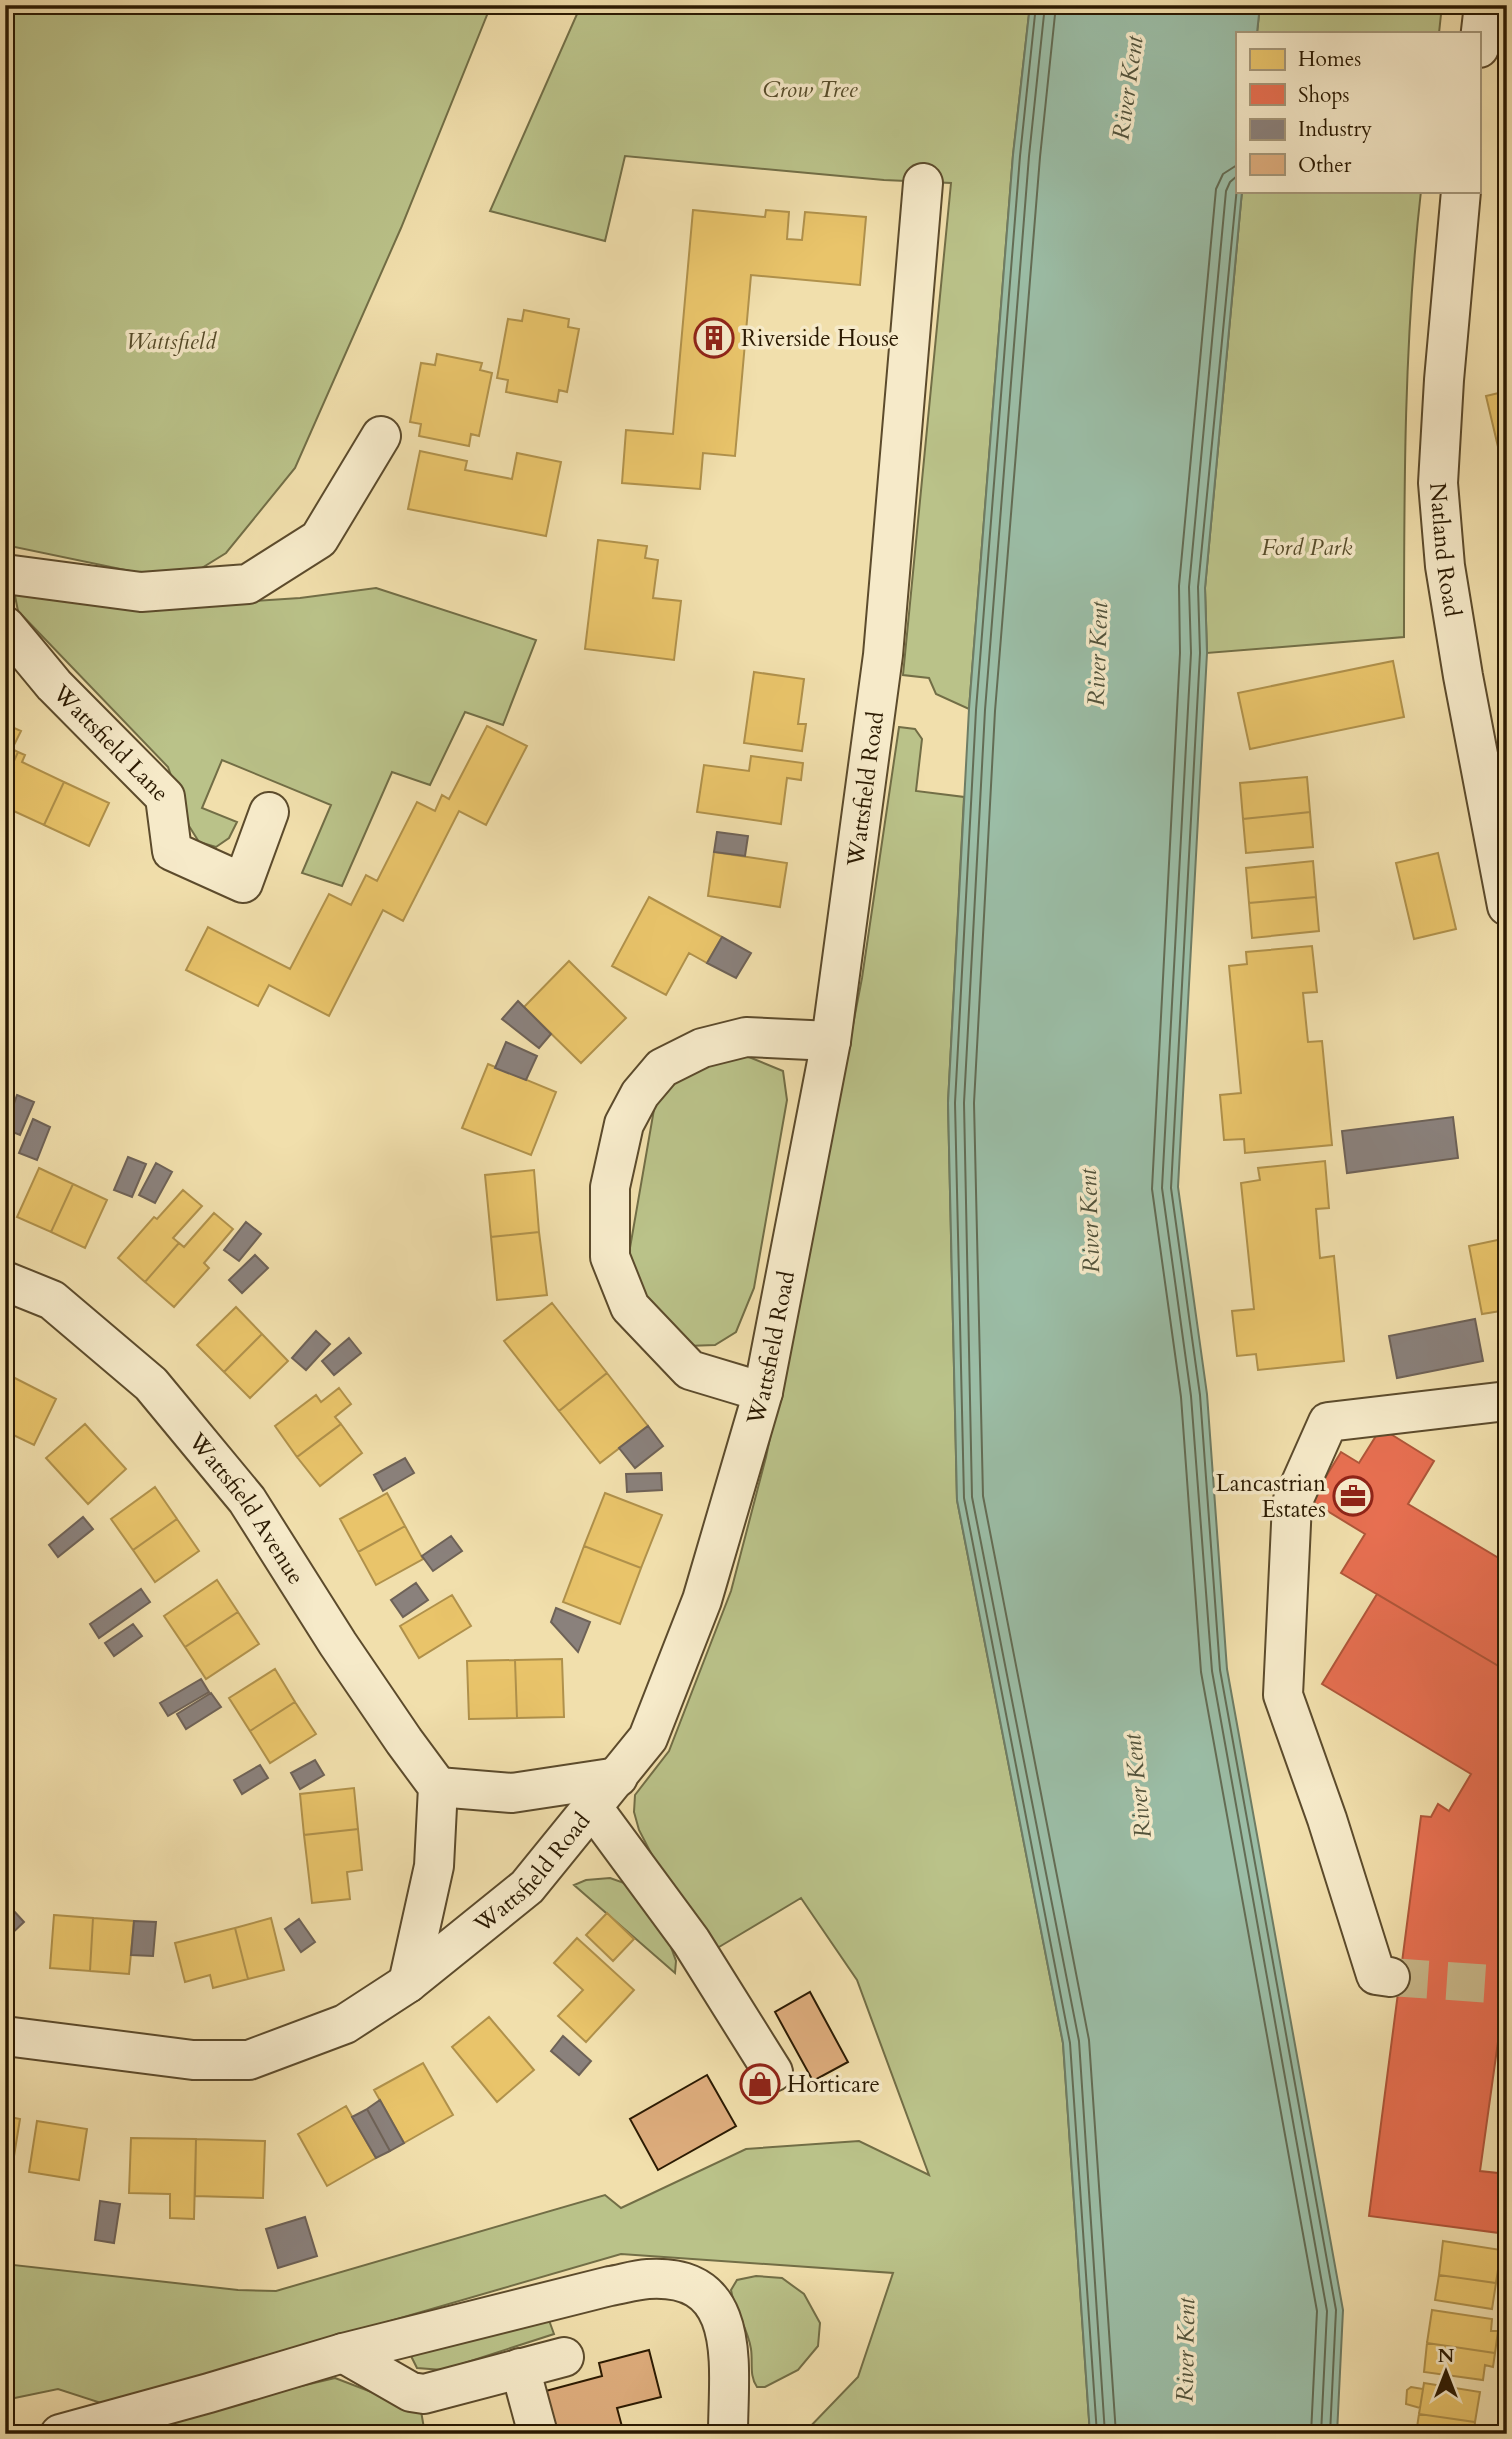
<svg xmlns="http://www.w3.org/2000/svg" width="1512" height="2439" viewBox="0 0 1512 2439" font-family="Cardo,serif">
<rect width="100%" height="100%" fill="#f1dfac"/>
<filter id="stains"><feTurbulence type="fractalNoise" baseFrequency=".00286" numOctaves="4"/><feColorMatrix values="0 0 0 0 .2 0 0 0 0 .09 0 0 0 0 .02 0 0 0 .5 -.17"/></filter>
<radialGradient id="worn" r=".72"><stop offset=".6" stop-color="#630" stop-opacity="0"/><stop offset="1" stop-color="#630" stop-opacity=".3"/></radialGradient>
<path fill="#bac289" stroke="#726e46" stroke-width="2" d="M5 5H491L401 228 295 468 226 553 192 574 154 576 5 545Z
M581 5H1030L1013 155 969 709 936 694 929 678 903 675 951 183 884 180 625 156 605 241 490 211Z
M1260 5H1442L1439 33H1257Z
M1242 191H1421C1404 339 1404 488 1404 637L1207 653 1205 588Z
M376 588 536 640 503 725 465 712 430 785 392 772 342 886 302 873 331 805 222 760 202 808 237 822 229 838 216 847 199 842 189 826 168 767 18 611 14 591 209 604 300 598Z
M899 727 915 729 922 739 916 791 964 797 948 1103 957 1500 1063 2043 1090 2434H803L858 2377 893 2273 621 2254 104 2404 58 2389 5 2400V2264L238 2290 276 2291 605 2195 621 2208 746 2149 859 2141 929 2175 857 1980 801 1898 714 1950 654 1859 639 1830 634 1812 635 1795 669 1751 731 1591 766 1457 819 1201 862 978Z
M744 1055 783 1071 787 1100 754 1288 736 1332 715 1345 687 1346 665 1328 627 1265 657 1092 691 1068Z
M610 1878 627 1884 668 1939 676 1961 675 1973 574 1885 586 1880Z
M756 2276 782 2278 804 2294 820 2323 818 2346 798 2370 765 2387H757C749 2376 753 2362 751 2349 748 2328 734 2310 731 2290L737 2280Z
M546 2312 554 2334 443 2370 417 2368 410 2354Z
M335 2378 421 2411 425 2434H167L162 2419Z"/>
<path fill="#9bbda6" stroke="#6e7c64" stroke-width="2" d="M1030 5H1260L1257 33H1237V191H1242L1205 588 1207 653 1178 1187 1207 1394 1227 1669 1343 2310 1337 2434H1090L1063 2043 957 1500 948 1103 969 709 1013 155Z"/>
<path fill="#e9c46a" stroke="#b0914b" stroke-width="2" d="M693 210 765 217 766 210 789 212 787 239 802 240 805 212 866 217 860 285 751 275 735 456 703 453 700 489 622 483 626 430 673 434Z
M524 310 569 319 568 327 579 329 567 392 559 390 557 402 506 392 508 380 497 378 508 319 522 321Z
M437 354 482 363 480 370 492 373 479 436 471 434 469 446 419 436 421 424 410 422 421 363 435 365Z
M1507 391V449L1499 451 1486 396Z
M1507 449V487L1499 451Z
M420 451 467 461 465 470 512 479 517 453 561 462 546 536 408 509Z
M598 540 647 546 645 558 658 560 653 598 681 601 674 660 585 649Z
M1393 661 1404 717 1250 749 1238 693Z
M754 672 804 679 798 724H806L802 751 744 743Z
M5 724 21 731 12 749 18 752 10 770 5 768Z
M487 726 527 746 486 825 459 811 403 921 383 910 329 1016 269 985 258 1006 186 970 208 927 290 969 329 894 351 905 366 875 377 881 417 802 435 811 442 795 449 799Z
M18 752 25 755 22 762 64 782 44 825 5 807V792L14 773 10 770Z
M751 756 803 763 801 780 787 778 781 824 697 812 704 765 749 771Z
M1307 777 1310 812 1243 819 1240 783Z
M64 782 109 803 89 846 44 825Z
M1310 812 1313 847 1246 853 1243 819Z
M714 852 787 863 780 907 708 896Z
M1438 853 1456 929 1414 939 1396 863Z
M1313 861 1316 897 1249 903 1246 868Z
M649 897 722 937 707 963 689 953 666 995 612 966Z
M1316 897 1319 931 1252 938 1249 903Z
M1312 946 1317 992 1303 993 1308 1042 1322 1041 1332 1145 1245 1153 1244 1139 1224 1140 1220 1095 1241 1093 1229 966 1247 964 1246 952Z
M569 961 626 1018 581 1063 524 1007Z
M488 1064 556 1092 531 1155 462 1128Z
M1325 1161 1329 1208 1316 1209 1320 1258 1334 1256 1344 1361 1258 1370 1256 1354 1237 1356 1232 1311 1254 1309 1241 1183 1260 1180 1258 1168Z
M39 1168 73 1184 51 1232 17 1217Z
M534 1170 539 1232 491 1237 485 1175Z
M73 1184 107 1200 85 1248 51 1232Z
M183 1190 202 1206 173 1238 179 1243 145 1282 118 1258 154 1217 157 1219Z
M214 1213 233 1229 204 1263 209 1268 174 1307 145 1282 179 1243 184 1247Z
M539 1232 547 1295 497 1300 491 1237Z
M1507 1238V1310L1482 1314 1469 1246Z
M552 1303 607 1373 559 1411 504 1341Z
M236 1307 262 1334 224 1372 197 1345Z
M262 1334 288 1361 250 1398 224 1372Z
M5 1373 56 1399 34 1445 5 1431Z
M607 1373 648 1426 600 1463 559 1411Z
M339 1388 351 1404 335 1417 341 1424 297 1457 275 1426 316 1395 321 1402Z
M85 1424 126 1469 88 1504 46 1458Z
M341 1424 362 1453 320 1486 297 1457Z
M155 1487 177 1519 133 1550 111 1519Z
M387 1493 405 1526 358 1552 340 1519Z
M605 1493 662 1515 641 1568 584 1546Z
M177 1519 199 1551 155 1582 133 1550Z
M405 1526 423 1559 376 1585 358 1552Z
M584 1546 641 1568 620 1624 563 1602Z
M217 1580 238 1612 185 1647 164 1616Z
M452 1595 471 1626 419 1658 400 1626Z
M238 1612 259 1644 206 1679 185 1647Z
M562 1659 564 1717 517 1718 515 1660Z
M515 1660 517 1718 469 1719 467 1661Z
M275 1669 295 1702 250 1731 229 1698Z
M295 1702 316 1734 270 1763 250 1731Z
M354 1788 358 1829 304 1835 300 1794Z
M358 1829 362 1870 347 1872 350 1899 312 1903 304 1835Z
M607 1913 634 1939 613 1961 586 1935Z
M54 1915 93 1918 90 1971 50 1968Z
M93 1918 134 1921 129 1974 90 1971Z
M271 1918 284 1970 248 1979 235 1928Z
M235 1928 248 1979 213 1988 210 1975 185 1982 175 1943Z
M577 1938 634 1990 586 2042 558 2016 583 1990 554 1963Z
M489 2017 534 2070 497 2102 452 2047Z
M423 2063 453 2115 404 2143 374 2090Z
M346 2106 376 2158 327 2186 298 2134Z
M5 2116 20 2119 9 2187H5Z
M37 2121 87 2129 79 2180 29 2172Z
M131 2138 196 2139 194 2219 170 2218V2194L129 2193Z
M196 2139 265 2141 263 2198 195 2196Z
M1443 2241 1501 2250 1496 2283 1439 2275Z
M1439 2275 1496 2283 1492 2309 1435 2300Z
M1432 2310 1492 2319 1491 2331H1498L1495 2353 1427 2343Z
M1427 2343 1495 2353 1493 2367 1485 2365 1483 2380 1424 2372Z
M1424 2383 1480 2392 1475 2422 1419 2414Z
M1411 2387 1423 2389 1420 2408 1406 2404 1407 2390Z
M1419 2414 1475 2422 1474 2434H1416Z"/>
<path fill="#e76f51" stroke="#af5639" stroke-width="2" d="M1381 1428 1434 1461 1408 1504 1507 1563V1671L1341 1573 1365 1534 1311 1501 1341 1452 1359 1463Z
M1377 1594 1505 1670 1499 1681 1507 1686V1977L1480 2171 1507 2174V2234L1369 2216 1421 1816 1431 1817 1438 1804 1449 1811 1471 1774 1322 1684Z"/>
<path fill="#8a817c" stroke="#6e6257" stroke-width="2" d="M717 832 748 836 745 856 714 852Z
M722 937 751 953 736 978 707 963Z
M518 1001 551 1034 539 1048 502 1019Z
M506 1042 537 1056 526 1080 495 1068Z
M17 1095 34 1102 20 1135 5 1129Z
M1453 1117 1458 1158 1347 1173 1342 1131Z
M33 1119 50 1127 37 1160 19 1153Z
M128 1157 146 1164 132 1197 114 1190Z
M156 1163 172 1172 155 1203 139 1195Z
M246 1222 261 1234 239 1261 224 1250Z
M255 1255 268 1268 242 1293 229 1280Z
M1475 1319 1483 1361 1397 1378 1389 1336Z
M316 1331 330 1344 306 1370 292 1358Z
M349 1338 361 1353 334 1375 322 1361Z
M648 1426 663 1446 635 1468 619 1448Z
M405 1458 414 1473 383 1491 374 1475Z
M661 1473 662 1490 627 1492 626 1474Z
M83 1517 93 1529 58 1557 49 1545Z
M451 1536 462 1551 433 1571 422 1556Z
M416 1583 428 1600 403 1617 391 1600Z
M141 1589 150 1602 99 1638 90 1624Z
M556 1608 590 1622 578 1652 551 1622Z
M133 1624 142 1636 114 1656 105 1643Z
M201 1679 209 1692 168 1716 160 1703Z
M211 1693 221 1707 186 1729 177 1714Z
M315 1760 324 1775 300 1789 291 1773Z
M260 1765 268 1778 242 1794 234 1780Z
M12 1909 24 1922 5 1940V1915Z
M299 1919 315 1942 301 1952 285 1929Z
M134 1921 156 1922 153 1956 131 1955Z
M563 2036 591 2061 579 2075 551 2051Z
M380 2100 404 2143 390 2151 367 2109Z
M367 2109 390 2151 376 2158 352 2117Z
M100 2201 120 2204 114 2243 95 2240Z
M305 2217 317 2256 278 2268 266 2229Z"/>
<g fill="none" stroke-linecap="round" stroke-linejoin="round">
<path stroke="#636c54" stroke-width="2" d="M1036 5 1020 156 976 710 955 1103 964 1498 1070 2043 1097 2434
M1045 5 1029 156 985 710 964 1103 972 1497 1079 2041 1105 2434
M1056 5 1040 157 995 711 974 1103 983 1496 1089 2040 1116 2434
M1237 165 1223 174 1216 189 1179 586 1180 653 1152 1189 1181 1397 1201 1672 1317 2311 1311 2434
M1237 176 1230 182 1226 191 1189 587 1191 653 1162 1188 1191 1396 1212 1671 1327 2311 1321 2434
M1237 187 1198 587 1200 653 1171 1188 1200 1395 1220 1670 1336 2310 1330 2434"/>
</g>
<path fill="#dead7d" stroke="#2b1a02" stroke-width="2" d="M810 1992 848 2062 813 2081 775 2012Z
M707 2075 736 2126 658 2170 630 2119Z
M649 2350 661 2397 617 2408 624 2434H552L542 2392 602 2376 599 2363Z"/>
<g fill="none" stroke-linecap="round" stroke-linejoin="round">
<path stroke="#c9b88a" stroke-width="38" stroke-dasharray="38 19" stroke-linecap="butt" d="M1390 1977 1507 1985"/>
<g stroke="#5c4b2c" stroke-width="42">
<g id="minor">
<path d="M1479 48 1484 5"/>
<path id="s1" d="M1461 191 1444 380 1438 483 1445 566 1463 676 1507 906"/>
<path d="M5 574 141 592 248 584 319 539 381 436"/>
<path id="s2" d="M5 626 54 685 165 797 172 851 243 883 269 812"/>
<path id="s3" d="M5 1281 52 1300 151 1384 247 1500 338 1644 404 1741 438 1787 434 1866 408 1983"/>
<path d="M763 1392 690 1370 630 1307 610 1257V1187L624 1124 640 1094 662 1068 702 1048 746 1037 831 1041"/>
<path d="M438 1787 512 1793 618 1777"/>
<path d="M593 1808 691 1941 773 2072"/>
<path d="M1390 1977 1376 1975 1327 1819 1283 1695 1292 1503 1328 1422 1507 1401"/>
<path id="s4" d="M5 2036 193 2060H249L345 2024 408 1983 527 1887 648 1738 702 1600 763 1392 831 1041 883 655 923 183"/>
<path d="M343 2353 411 2392 424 2394 564 2357"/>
<path d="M520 2368 538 2434"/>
<path d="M60 2434 209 2393 343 2353 610 2286C622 2284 635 2280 648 2279 745 2273 728 2368 728 2434"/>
</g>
</g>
<use href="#minor" stroke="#f6eac9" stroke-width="38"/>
</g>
<defs>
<g id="building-ring" transform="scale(2.0125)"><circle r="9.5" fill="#f6eac9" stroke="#8f2418" stroke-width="1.5"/><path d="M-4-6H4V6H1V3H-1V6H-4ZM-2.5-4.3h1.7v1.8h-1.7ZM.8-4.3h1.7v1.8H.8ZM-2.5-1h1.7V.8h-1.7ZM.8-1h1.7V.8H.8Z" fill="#8f2418"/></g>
<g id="office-ring" transform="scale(2.0125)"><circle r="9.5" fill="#f6eac9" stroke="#8f2418" stroke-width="1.5"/><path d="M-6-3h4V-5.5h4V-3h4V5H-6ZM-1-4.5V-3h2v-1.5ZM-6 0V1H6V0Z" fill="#8f2418"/></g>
<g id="shop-ring" transform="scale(2.0125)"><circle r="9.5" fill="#f6eac9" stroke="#8f2418" stroke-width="1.5"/><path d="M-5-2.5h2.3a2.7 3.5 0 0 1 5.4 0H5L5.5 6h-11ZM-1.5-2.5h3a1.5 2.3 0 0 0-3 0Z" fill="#8f2418"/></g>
</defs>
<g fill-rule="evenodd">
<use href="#building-ring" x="714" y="338"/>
<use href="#office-ring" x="1353" y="1496"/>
<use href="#shop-ring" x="760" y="2084"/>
</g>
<g text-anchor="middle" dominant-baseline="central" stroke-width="7" stroke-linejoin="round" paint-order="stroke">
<g font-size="23" font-style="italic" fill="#564c2a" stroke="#f6eac9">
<text x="810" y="89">Crow Tree</text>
<text x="171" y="341">Wattsfield</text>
<text x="1307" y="547">Ford Park</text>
</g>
<g font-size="23" fill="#2b1a02" stroke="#f6eac9" text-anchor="start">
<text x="741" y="338">Riverside House</text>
<text x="1326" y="1483" text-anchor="end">Lancastrian<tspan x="1326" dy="26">Estates</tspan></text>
<text x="787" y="2084">Horticare</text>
</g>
<g font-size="23" fill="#2b1a02" stroke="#f6eac9">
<text stroke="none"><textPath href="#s1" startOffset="360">Natland Road</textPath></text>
<text stroke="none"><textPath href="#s2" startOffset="158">Wattsfield Lane</textPath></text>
<text stroke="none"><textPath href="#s4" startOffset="1745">Wattsfield Road</textPath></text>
<text stroke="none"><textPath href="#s4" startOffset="1178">Wattsfield Road</textPath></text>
<text stroke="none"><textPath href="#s3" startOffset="338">Wattsfield Avenue</textPath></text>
<text stroke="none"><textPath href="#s4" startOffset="590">Wattsfield Road</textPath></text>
</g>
<g font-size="24" font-style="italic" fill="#52533b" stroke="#f6eac9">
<text transform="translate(1128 88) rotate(-82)">River Kent</text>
<text transform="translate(1098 654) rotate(-88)">River Kent</text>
<text transform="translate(1090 1221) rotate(-92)">River Kent</text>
<text transform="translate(1138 1786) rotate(-96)">River Kent</text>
<text transform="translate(1186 2350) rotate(-89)">River Kent</text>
</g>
</g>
<rect width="1512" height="2439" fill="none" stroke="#f1dfac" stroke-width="28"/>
<rect x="7" y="7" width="1498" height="2425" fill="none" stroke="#2b1a02" stroke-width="3.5"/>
<rect x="14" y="14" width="1484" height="2411" fill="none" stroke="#2b1a02" stroke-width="2"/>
<rect x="1236" y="32" width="245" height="161" fill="#f6eac9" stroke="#a59779" stroke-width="2"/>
<rect x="1250" y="49" width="35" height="21" fill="#e9c46a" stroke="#a59779" stroke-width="2"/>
<text x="1298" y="66" font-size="21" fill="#2b1a02">Homes</text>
<rect x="1250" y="84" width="35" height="21" fill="#e76f51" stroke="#a59779" stroke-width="2"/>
<text x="1298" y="102" font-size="21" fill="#2b1a02">Shops</text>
<rect x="1250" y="119" width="35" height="21" fill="#8a817c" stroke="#a59779" stroke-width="2"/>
<text x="1298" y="136" font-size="21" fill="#2b1a02">Industry</text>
<rect x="1250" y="154" width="35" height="21" fill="#dead7d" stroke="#a59779" stroke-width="2"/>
<text x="1298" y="172" font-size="21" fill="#2b1a02">Other</text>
<g transform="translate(1446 2372)" stroke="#f6eac9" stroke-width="5" paint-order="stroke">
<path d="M0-5L12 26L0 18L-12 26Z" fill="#2b1a02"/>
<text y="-10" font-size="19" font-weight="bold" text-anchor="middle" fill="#2b1a02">N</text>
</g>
<rect width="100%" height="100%" filter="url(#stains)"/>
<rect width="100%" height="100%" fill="url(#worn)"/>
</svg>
